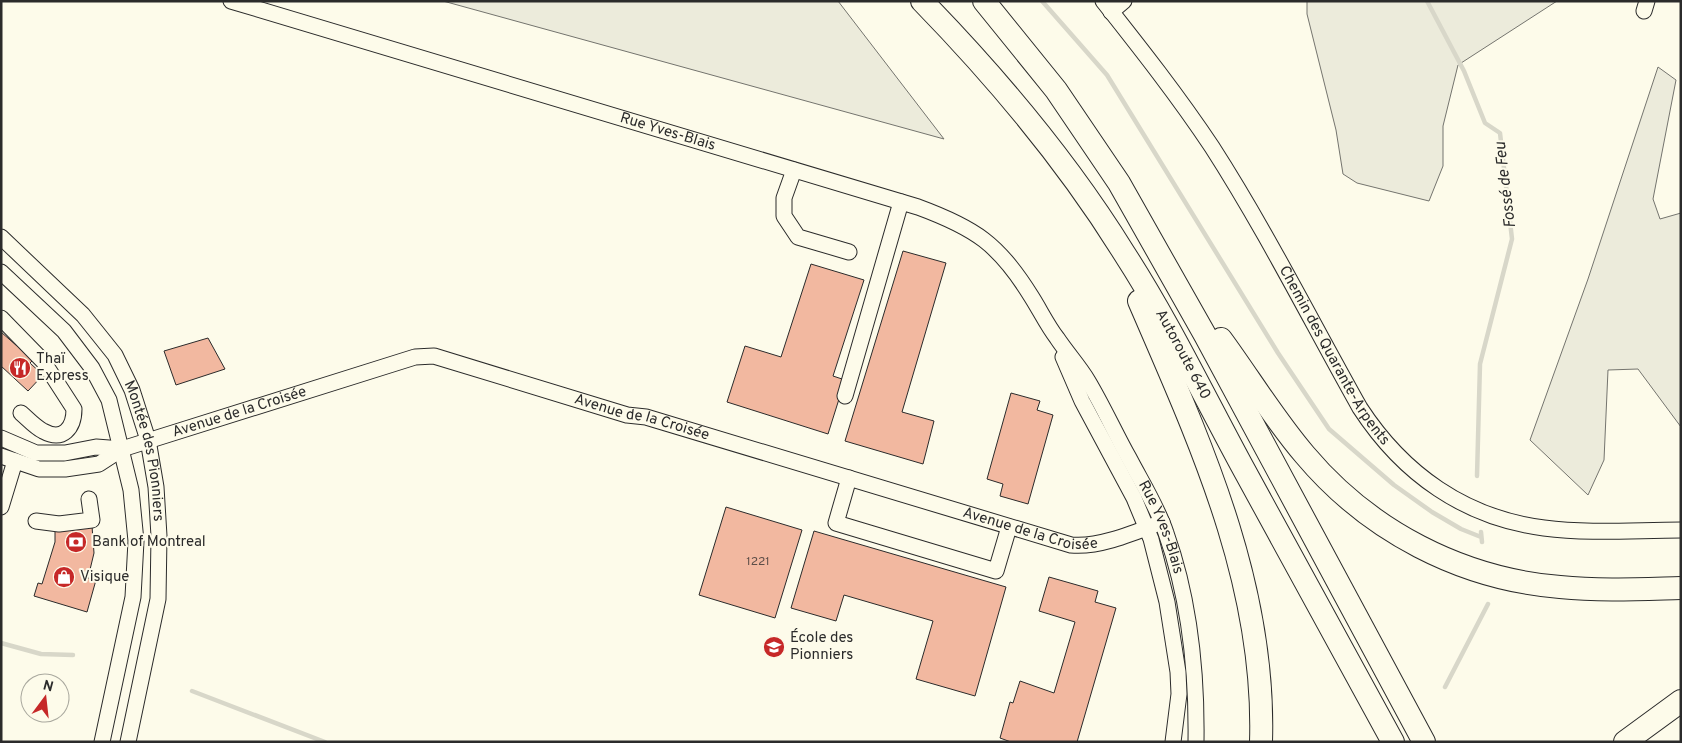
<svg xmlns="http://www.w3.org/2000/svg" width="1682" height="743" viewBox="0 0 1682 743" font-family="Overpass,sans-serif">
<rect width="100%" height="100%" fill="#fdfbea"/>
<path fill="#ecebdb" stroke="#74746e" d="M443 1H838L944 139Z
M1307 1H1557L1458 65 1443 126V166L1429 201 1357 183 1343 174 1336 130 1307 14Z
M1658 67 1676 80 1653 199 1660 219 1681 213V427L1638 369 1608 370 1604 460 1588 495 1530 440 1588 279Z"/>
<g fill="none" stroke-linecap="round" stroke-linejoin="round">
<path stroke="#d8d7c9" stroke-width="4.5" d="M1042 1 1107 75 1278 353 1329 429 1394 485 1432 512 1461 529 1481 537
M1427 1 1464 71 1485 123 1500 133 1512 239 1480 364 1477 476
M1481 532 1482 542
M1 643 41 654 73 655
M1445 687 1488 604
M192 691 325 742"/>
</g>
<path fill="#f2b8a0" stroke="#2b2b2b" d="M903 251 946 263 902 412 934 421 923 464 845 441Z
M811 264 864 280 833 376 845 380 828 434 727 402 745 346 781 357Z
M1 332 33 360 30 363 43 375 28 391 1 366Z
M208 338 225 369 176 385 164 351Z
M1011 393 1040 401 1037 410 1053 415 1028 504 1000 496 1003 484 987 479Z
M726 507 802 530 775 618 699 595Z
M92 526 94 553 88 578 96 580 87 612 34 596 38 583 42 584 55 542V527Z
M814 531 1006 587 975 696 916 679 933 621 844 595 836 621 791 608Z
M1049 577 1098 591 1095 602 1116 608 1077 742H1011L1000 738 1010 702 1013 703 1020 681 1054 693 1075 622 1039 611Z"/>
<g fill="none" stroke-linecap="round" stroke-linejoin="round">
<g stroke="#2b2b2b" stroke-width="17">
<g id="minor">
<path id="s1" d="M231 1 918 207C975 228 999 244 1031 296 1040 310 1047 325 1057 338 1067 353 1079 366 1088 381 1103 406 1115 433 1129 458 1142 483 1157 506 1166 533 1190 600 1197 671 1196 742"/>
<path id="s2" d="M1103 1C1141 49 1178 96 1212 147 1266 231 1311 321 1360 408 1403 474 1465 518 1544 528 1589 534 1636 530 1681 530"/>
<path d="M1644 11 1647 1"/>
<path d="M1111 12 1124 1"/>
<path d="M794 170 784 198V216L798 237 849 252"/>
<path id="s3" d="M1 237 83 315 115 355 132 390 148 440 156 487 159 536 158 599 128 742"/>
<path d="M1 272 64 331 92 368 109 400 131 490 136 541 133 597 102 742"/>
<path d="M1 318 43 361 74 409C74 428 63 442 43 431 35 427 28 419 21 413"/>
<path d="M1063 357 1082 401 1134 498 1151 539 1167 602 1178 672 1179 694 1173 742"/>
<path d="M845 396 901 202"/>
<path d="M1 438 36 453H65L96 447 122 449"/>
<path id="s4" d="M1 456 39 469H65L99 464 122 449 415 357 434 356 627 415 646 417 1071 545C1099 548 1136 532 1162 522"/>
<path d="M849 478 836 523 996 571 1009 527"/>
<path d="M1 507 15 461"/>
<path d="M36 521 59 524 92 520 89 499"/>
</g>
</g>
<g stroke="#2b2b2b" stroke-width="24">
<g id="highway">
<path id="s5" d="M922 1C997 78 1067 161 1124 253 1168 321 1203 394 1242 466 1292 558 1343 649 1393 742"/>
<path d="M984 1 1056 90 1119 183 1205 335 1424 742"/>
<path d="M1139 301C1200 442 1266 584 1261 742"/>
<path d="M1221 339C1249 377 1274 419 1305 455 1369 531 1461 579 1560 587 1600 591 1641 589 1681 588"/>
<path d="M1625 742 1681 701"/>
</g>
</g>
<use href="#minor" stroke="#fdfbea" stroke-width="15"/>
<use href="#highway" stroke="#fdfbea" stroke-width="22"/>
</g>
<defs>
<g id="restaurant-disc" transform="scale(1.125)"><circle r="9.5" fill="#c62828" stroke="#fdfbea"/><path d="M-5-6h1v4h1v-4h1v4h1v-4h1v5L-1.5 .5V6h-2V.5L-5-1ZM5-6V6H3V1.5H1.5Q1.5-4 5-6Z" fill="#fff"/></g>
<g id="bank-disc" transform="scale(1.125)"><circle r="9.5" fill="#c62828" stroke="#fdfbea"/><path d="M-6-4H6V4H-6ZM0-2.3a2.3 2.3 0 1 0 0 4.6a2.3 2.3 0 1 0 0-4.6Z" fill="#fff"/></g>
<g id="shop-disc" transform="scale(1.125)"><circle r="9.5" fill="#c62828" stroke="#fdfbea"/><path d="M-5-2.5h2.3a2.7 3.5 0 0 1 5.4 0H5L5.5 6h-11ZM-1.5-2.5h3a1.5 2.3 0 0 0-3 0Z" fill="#fff"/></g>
<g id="school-disc" transform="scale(1.125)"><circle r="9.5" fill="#c62828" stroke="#fdfbea"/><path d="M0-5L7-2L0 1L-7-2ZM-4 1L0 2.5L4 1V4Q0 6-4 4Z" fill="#fff"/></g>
</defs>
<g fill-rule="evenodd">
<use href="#restaurant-disc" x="20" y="368"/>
<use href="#bank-disc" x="76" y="542"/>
<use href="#shop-disc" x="64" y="577"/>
<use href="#school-disc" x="774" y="647"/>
</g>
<g text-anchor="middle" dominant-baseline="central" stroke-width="4" stroke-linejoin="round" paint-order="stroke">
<g font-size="12" fill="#5d4e48">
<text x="758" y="562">1221</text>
</g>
<g font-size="15" fill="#2b2b2b" stroke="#fdfbea">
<text stroke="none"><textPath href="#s1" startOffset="456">Rue Yves-Blais</textPath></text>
<text stroke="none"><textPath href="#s5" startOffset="441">Autoroute 640</textPath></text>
<text stroke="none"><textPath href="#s2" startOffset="424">Chemin des Quarante-Arpents</textPath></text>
<text stroke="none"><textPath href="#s4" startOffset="251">Avenue de la Croisée</textPath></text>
<text stroke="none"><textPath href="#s4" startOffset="671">Avenue de la Croisée</textPath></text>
<text stroke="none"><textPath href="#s3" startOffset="266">Montée des Pionniers</textPath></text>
<text stroke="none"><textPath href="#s4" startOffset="1076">Avenue de la Croisée</textPath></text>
<text stroke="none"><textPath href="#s1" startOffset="1131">Rue Yves-Blais</textPath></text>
</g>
<g font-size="15" fill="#2b2b2b" stroke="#fdfbea" text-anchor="start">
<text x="36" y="359">Thaï<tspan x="36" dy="17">Express</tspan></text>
<text x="92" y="542">Bank of Montreal</text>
<text x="80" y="577">Visique</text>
<text x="790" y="638">École des<tspan x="790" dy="17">Pionniers</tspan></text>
</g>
<g font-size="16" font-style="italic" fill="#2b2b2b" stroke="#fdfbea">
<text transform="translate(1506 185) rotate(-97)">Fossé de Feu</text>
</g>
</g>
<rect width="1682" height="743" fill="none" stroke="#2b2b2b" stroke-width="5"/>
<g transform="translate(45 698) rotate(15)"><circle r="24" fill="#fdfbea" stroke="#a9a89e"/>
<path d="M0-4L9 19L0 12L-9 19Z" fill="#c62828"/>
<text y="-8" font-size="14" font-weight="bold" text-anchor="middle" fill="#2b2b2b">N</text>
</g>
</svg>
